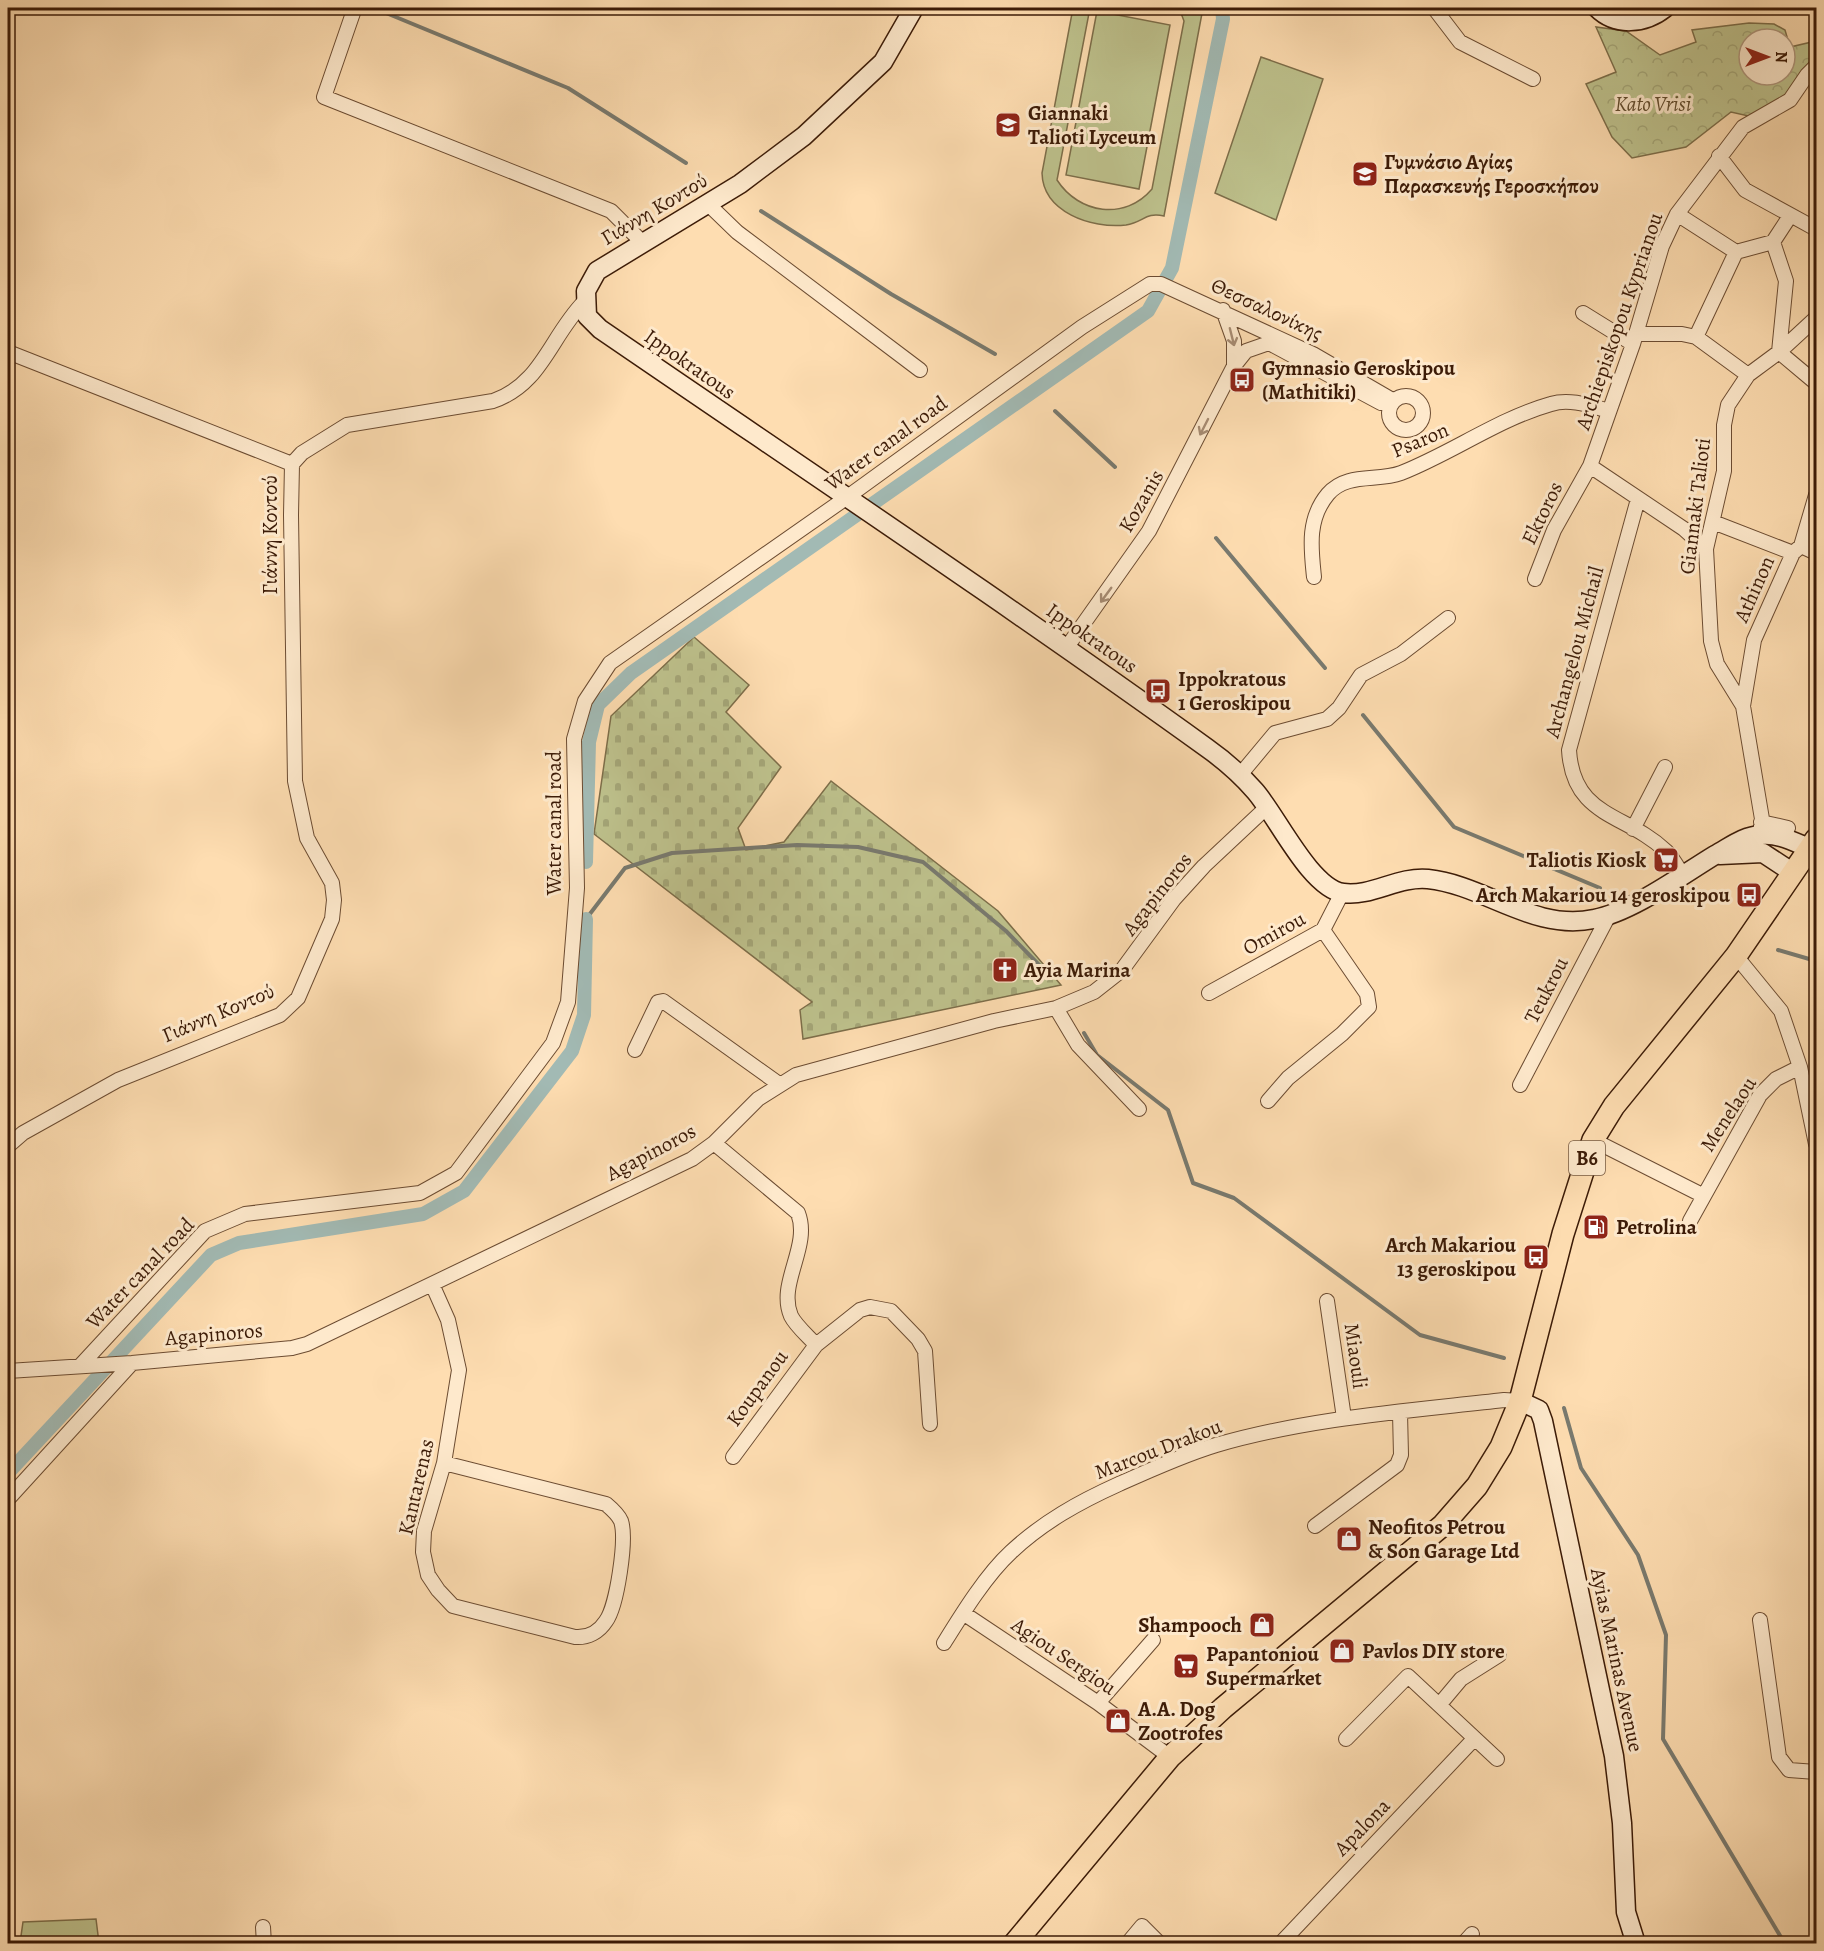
<svg xmlns="http://www.w3.org/2000/svg" width="1824" height="1951" viewBox="0 0 1824 1951" font-family="Alegreya,serif">
<defs>
<pattern id="forest-crowns" width="20" height="18" patternUnits="userSpaceOnUse" patternTransform="scale(1.5)"><rect width="20" height="18" fill="#bec28d"/><path d="M2 6a3 3 0 1 1 6 0M12 15a3 3 0 1 1 6 0" fill="none" stroke="#a4a678"/></pattern>
<pattern id="cemetery-stones" width="16" height="16" patternUnits="userSpaceOnUse" patternTransform="scale(1.5)"><rect width="16" height="16" fill="#bec28d"/><path d="M2 7V4a2 2 0 0 1 4 0v3zM10 15v-3a2 2 0 0 1 4 0v3z" fill="#a4a678"/></pattern>
</defs>
<rect width="100%" height="100%" fill="#feddb1"/>
<filter id="stains"><feTurbulence type="fractalNoise" baseFrequency=".00333" numOctaves="4"/><feColorMatrix values="0 0 0 0 .2 0 0 0 0 .09 0 0 0 0 .02 0 0 0 .5 -.17"/></filter>
<radialGradient id="worn" r=".72"><stop offset=".6" stop-color="#630" stop-opacity="0"/><stop offset="1" stop-color="#630" stop-opacity=".3"/></radialGradient>
<path fill="url(#forest-crowns)" stroke="#7d6e4a" stroke-width="1.5" fill-rule="evenodd" d="M1749 23 1774 24 1785 30 1790 47 1816 41V58L1802 74 1792 93 1753 117 1731 112 1686 147 1632 158 1612 137 1586 84 1616 72 1596 27 1626 31 1660 55 1696 42 1692 30ZM1749 39H1785V75H1749Z"/>
<path fill="url(#cemetery-stones)" stroke="#7d6e4a" stroke-width="1.5" d="M694 637 749 685 726 712 781 767 738 828 746 850 784 842 831 781 998 911 1061 985 803 1039 800 1010 812 1002 594 834 611 716Z"/>
<path fill="#bec28d" stroke="#7d6e4a" stroke-width="1.5" d="M1073 8H1090L1057 180C1079 214 1125 221 1152 189L1184 21 1179 8H1203L1164 216C1145 212 1144 222 1126 225 1091 229 1043 212 1042 173Z
M1097 11 1170 25 1139 189 1066 175Z
M1261 57 1323 79 1276 220 1215 193Z
M96 1919 99 1943H20L23 1922Z"/>
<g fill="none" stroke-linecap="round" stroke-linejoin="round">
<path stroke="#797a6f" stroke-width="4" d="M374 8 568 88 686 163
M761 211 891 294 995 354
M1055 411 1115 467
M1216 538 1325 668
M1363 715 1454 827 1600 888
M586 919 625 868 672 853 797 845 858 847 923 862 1006 931 1046 972
M1778 950 1816 961
M1084 1033 1097 1055 1168 1110 1193 1183 1234 1198 1420 1335 1504 1358
M1564 1408 1581 1468 1638 1555 1666 1635 1663 1739 1785 1944"/>
<path stroke="#a2bab4" stroke-width="14" d="M586 862 589 742 598 705 631 673 1148 311 1172 268 1223 19 1222 8
M8 1473 211 1255 239 1243 423 1214 464 1191 572 1051 584 1015 586 919"/>
<g stroke="#6c4c32" stroke-width="16">
<path id="street" d="M1434 8 1460 42 1533 79
M353 13 324 97 611 211 642 242
M1719 156 1745 190 1816 229
M707 203 737 232 920 370
M1677 214 1736 252
M1773 242 1786 281 1779 352 1816 383
M1223 310 1234 341V366
M1583 313 1633 344
M1637 334H1682L1696 337 1748 375
M1696 337 1736 252 1773 242 1790 216
M8 352 292 464
M1389 413a17 17 0 1 1 34 0a17 17 0 1 1-34 0Z
M1590 466 1684 529 1706 549
M1638 499 1569 750C1573 818 1626 813 1666 851 1672 857 1677 866 1682 874
M1713 522 1793 553
M1801 546 1816 553
M1314 577C1311 548 1307 519 1328 494 1347 472 1377 482 1401 473 1452 453 1498 419 1551 404 1570 398 1591 406 1609 411
M1535 579 1554 530 1590 466 1633 344 1662 246 1677 214 1743 127 1790 100 1807 75 1816 66
M1067 647 1149 531 1234 366 1246 351 1269 343 1381 403
M1743 706 1754 640 1793 553 1801 546 1816 495
M1240 775 1275 733 1327 719 1339 708 1361 675 1401 654 1448 618
M1761 822 1788 828
M1633 829 1665 767
M1760 834 1762 819 1743 706 1717 664 1711 641 1706 549 1724 471V425L1728 405 1748 375 1779 352 1816 318
M1736 956 1781 1011 1800 1067 1816 1144
M1209 993 1323 930 1342 893
M1056 1008 1078 1045 1139 1109
M635 1050 658 1002 663 1001 779 1084
M1520 1085 1609 915
M1268 1101 1288 1078 1342 1034 1369 1007 1367 994 1323 930
M1593 1140 1702 1195
M714 1143 798 1213C811 1247 777 1283 791 1316 796 1326 808 1336 816 1345
M8 1146 23 1133 118 1080 280 1015 298 998 332 919 334 900 332 883 307 838 295 781 291 515 292 464 302 453 347 425 493 401C542 384 550 337 584 302
M1690 1221 1760 1095 1776 1079 1800 1067
M432 1284 448 1320 459 1370 444 1463 424 1531 423 1552 428 1575 438 1590 453 1606 575 1637C588 1638 599 1632 606 1621 617 1606 627 1539 621 1521 618 1514 612 1509 606 1504L444 1463
M1327 1301 1344 1418
M80 1366 205 1231 245 1214 420 1193 456 1173 553 1043 568 1002 577 888 574 739 585 701 610 663 846 498 1082 327 1150 284H1161L1313 354 1394 401
M8 1371 132 1363 292 1348 307 1344 692 1159 714 1143 758 1099 796 1075 994 1021 1056 1008 1094 992 1122 970 1174 899 1204 866 1267 807
M733 1457 816 1345 860 1310 870 1307 891 1311 918 1339 925 1351 930 1424
M8 1499 132 1363
M1315 1526 1397 1465 1401 1455 1400 1413
M963 1613 1098 1703 1170 1757
M1760 1620 1779 1757 1789 1770 1816 1772
M944 1643C962 1614 986 1575 1011 1552 1043 1522 1079 1502 1119 1484 1150 1470 1183 1455 1216 1445 1309 1418 1408 1411 1504 1400L1520 1401
M1098 1703 1153 1640
M1440 1704 1461 1679 1499 1655
M1346 1739 1408 1676 1497 1759
M263 1927 264 1944
M1127 1944 1142 1926 1160 1944
M1280 1944 1474 1739
M1463 1944 1472 1934"/>
</g>
<g stroke="#3c1b07" stroke-width="21">
<path id="secondary" d="M914 8 883 62 804 136 740 184 597 271 586 291 587 316 600 329C803 468 1007 604 1207 748 1224 760 1241 775 1255 791 1277 816 1310 888 1343 893 1372 897 1398 876 1428 879 1485 885 1534 932 1594 919 1632 912 1682 875 1715 855 1730 847 1743 836 1761 835 1778 833 1794 842 1809 848
M1597 8C1616 27 1645 24 1665 8
M1720 855 1763 853 1792 872
M1520 1401 1539 1410 1543 1421 1614 1756 1622 1823 1626 1912 1636 1944"/>
</g>
<g stroke="#3c1b07" stroke-width="24">
<path id="primary" d="M1014 1944 1170 1757 1223 1708 1443 1525 1477 1486 1501 1447 1520 1401 1563 1234 1593 1140 1614 1106 1736 956 1816 839"/>
</g>
<use href="#street" stroke="#fee9cc" stroke-width="14"/>
<use href="#secondary" stroke="#fee9cc" stroke-width="18"/>
<use href="#primary" stroke="#feddb1" stroke-width="21"/>
</g>
<defs><path id="oneway-shaft" d="M-6 0H5M1.5-3L5.5 0L1.5 3" fill="none" stroke-width="1.6" stroke-linecap="round" stroke-linejoin="round" transform="scale(1.5)"/></defs>
<g stroke="#a78c73">
<use href="#oneway-shaft" transform="translate(1232 337) rotate(76)"/>
<use href="#oneway-shaft" transform="translate(1204 427) rotate(117)"/>
<use href="#oneway-shaft" transform="translate(1106 595) rotate(126)"/>
</g>
<defs>
<g id="school-square" transform="scale(1.35)"><rect x="-9" y="-9" width="18" height="18" rx="4" fill="#8f2418" stroke="#fee9cc"/><path d="M0-5L7-2L0 1L-7-2ZM-4 1L0 2.5L4 1V4Q0 6-4 4Z" fill="#fff"/></g>
<g id="bus-square" transform="scale(1.35)"><rect x="-9" y="-9" width="18" height="18" rx="4" fill="#8f2418" stroke="#fee9cc"/><path d="M-5-6H5V4H4V6H2V4H-2V6H-4V4H-5ZM-3.5-4V0h7V-4ZM-3.5 1.2v1.5H-2V1.2ZM2 1.2v1.5H3.5V1.2Z" fill="#fff"/></g>
<g id="supermarket-square" transform="scale(1.35)"><rect x="-9" y="-9" width="18" height="18" rx="4" fill="#8f2418" stroke="#fee9cc"/><path d="M-6-5.5h2.5l.6 2H6L4.5 2H-2.5L-4.4-4H-6ZM-1.5 3.2a1.3 1.3 0 1 0 .1 0ZM3 3.2a1.3 1.3 0 1 0 .1 0Z" fill="#fff"/></g>
<g id="church-square" transform="scale(1.35)"><rect x="-9" y="-9" width="18" height="18" rx="4" fill="#8f2418" stroke="#fee9cc"/><path d="M-1.2-6h2.4v3.5h3.3v2.4h-3.3V6h-2.4V-.1h-3.3v-2.4h3.3Z" fill="#fff"/></g>
<g id="fuel-square" transform="scale(1.35)"><rect x="-9" y="-9" width="18" height="18" rx="4" fill="#8f2418" stroke="#fee9cc"/><path d="M-5.5-6h7V0h2V4h1.3V-2.5L3-4.5l.8-.8L6-3V5H2.5V1h-1V6h-7ZM-4.2-4.7v3.2H.2V-4.7Z" fill="#fff"/></g>
<g id="shop-square" transform="scale(1.35)"><rect x="-9" y="-9" width="18" height="18" rx="4" fill="#8f2418" stroke="#fee9cc"/><path d="M-5-2.5h2.3a2.7 3.5 0 0 1 5.4 0H5L5.5 6h-11ZM-1.5-2.5h3a1.5 2.3 0 0 0-3 0Z" fill="#fff"/></g>
</defs>
<g fill-rule="evenodd">
<use href="#school-square" x="1008" y="125"/>
<use href="#school-square" x="1365" y="174"/>
<use href="#bus-square" x="1242" y="380"/>
<use href="#bus-square" x="1158" y="691"/>
<use href="#supermarket-square" x="1666" y="860"/>
<use href="#bus-square" x="1749" y="895"/>
<use href="#church-square" x="1005" y="970"/>
<use href="#fuel-square" x="1596" y="1227"/>
<use href="#bus-square" x="1536" y="1257"/>
<use href="#shop-square" x="1349" y="1539"/>
<use href="#shop-square" x="1262" y="1625"/>
<use href="#shop-square" x="1342" y="1651"/>
<use href="#supermarket-square" x="1186" y="1666"/>
<use href="#shop-square" x="1118" y="1721"/>
</g>
<g text-anchor="middle" dominant-baseline="central" stroke-width="6" stroke-linejoin="round" paint-order="stroke">
<rect fill="#fee9cc" stroke="#765942" stroke-width="1.5" x="1569" y="1141" width="36" height="34" rx="4.5"/>
<g font-size="20" font-weight="bold" fill="#3c1b07">
<text x="1587" y="1158">B6</text>
</g>
<g font-size="21" font-style="italic" fill="#634d2f" stroke="#fee9cc">
<text x="1653" y="104">Kato Vrisi</text>
</g>
<g font-size="21" font-weight="bold" fill="#3c1b07" stroke="#fee9cc" text-anchor="start">
<text x="1028" y="113">Giannaki<tspan x="1028" dy="24">Talioti Lyceum</tspan></text>
<text x="1384" y="162">Γυμνάσιο Αγίας<tspan x="1384" dy="24">Παρασκευής Γεροσκήπου</tspan></text>
<text x="1262" y="368">Gymnasio Geroskipou<tspan x="1262" dy="24">(Mathitiki)</tspan></text>
<text x="1178" y="679">Ippokratous<tspan x="1178" dy="24">1 Geroskipou</tspan></text>
<text x="1646" y="860" text-anchor="end">Taliotis Kiosk</text>
<text x="1730" y="895" text-anchor="end">Arch Makariou 14 geroskipou</text>
<text x="1024" y="970">Ayia Marina</text>
<text x="1616" y="1227">Petrolina</text>
<text x="1516" y="1245" text-anchor="end">Arch Makariou<tspan x="1516" dy="24">13 geroskipou</tspan></text>
<text x="1368" y="1527">Neofitos Petrou<tspan x="1368" dy="24">&amp; Son Garage Ltd</tspan></text>
<text x="1242" y="1625" text-anchor="end">Shampooch</text>
<text x="1362" y="1651">Pavlos DIY store</text>
<text x="1206" y="1654">Papantoniou<tspan x="1206" dy="24">Supermarket</tspan></text>
<text x="1138" y="1709">A.A. Dog<tspan x="1138" dy="24">Zootrofes</tspan></text>
</g>
<g font-size="21" fill="#3c1b07" stroke="#fee9cc">
<text transform="translate(654 209) rotate(-31)">Γιάννη Κοντού</text>
<text transform="translate(1267 309) rotate(25)">Θεσσαλονίκης</text>
<text transform="translate(1619 321) rotate(-71)">Archiepiskopou Kyprianou</text>
<text transform="translate(690 364) rotate(35)">Ippokratous</text>
<text transform="translate(1420 440) rotate(-23)">Psaron</text>
<text transform="translate(886 443) rotate(-36)">Water canal road</text>
<text transform="translate(1141 501) rotate(-60)">Kozanis</text>
<text transform="translate(1695 506) rotate(-83)">Giannaki Talioti</text>
<text transform="translate(1542 513) rotate(-64)">Ektoros</text>
<text transform="translate(270 535) rotate(-90)">Γιάννη Κοντού</text>
<text transform="translate(1754 589) rotate(-66)">Athinon</text>
<text transform="translate(1092 638) rotate(35)">Ippokratous</text>
<text transform="translate(1574 652) rotate(-75)">Archangelou Michail</text>
<text transform="translate(554 823) rotate(-90)">Water canal road</text>
<text transform="translate(1157 894) rotate(-52)">Agapinoros</text>
<text transform="translate(1274 933) rotate(-29)">Omirou</text>
<text transform="translate(1546 990) rotate(-63)">Teukrou</text>
<text transform="translate(218 1013) rotate(-23)">Γιάννη Κοντού</text>
<text transform="translate(1728 1114) rotate(-57)">Menelaou</text>
<text transform="translate(651 1152) rotate(-28)">Agapinoros</text>
<text transform="translate(140 1273) rotate(-46)">Water canal road</text>
<text transform="translate(214 1334) rotate(-5)">Agapinoros</text>
<text transform="translate(1356 1356) rotate(82)">Miaouli</text>
<text transform="translate(757 1388) rotate(-54)">Koupanou</text>
<text transform="translate(1158 1449) rotate(-21)">Marcou Drakou</text>
<text transform="translate(416 1487) rotate(-77)">Kantarenas</text>
<text transform="translate(1064 1656) rotate(34)">Agiou Sergiou</text>
<text transform="translate(1617 1660) rotate(78)">Ayias Marinas Avenue</text>
<text transform="translate(1362 1827) rotate(-46)">Apalona</text>
</g>
</g>
<rect width="1824" height="1951" fill="none" stroke="#feddb1" stroke-width="30"/>
<rect x="9" y="9" width="1806" height="1933" fill="none" stroke="#3c1b07" stroke-width="3"/>
<rect x="15" y="15" width="1794" height="1921" fill="none" stroke="#3c1b07" stroke-width="1.5"/>
<g transform="translate(1767 57) rotate(90)"><circle r="28" fill="#fee9cc" stroke="#b0977d" stroke-width="1.5"/>
<path d="M0-4.5L10 22L0 15L-10 22Z" fill="#8f2418"/>
<text y="-9" font-size="16" font-weight="bold" text-anchor="middle" fill="#3c1b07">N</text>
</g>
<rect width="100%" height="100%" filter="url(#stains)"/>
<rect width="100%" height="100%" fill="url(#worn)"/>
</svg>
